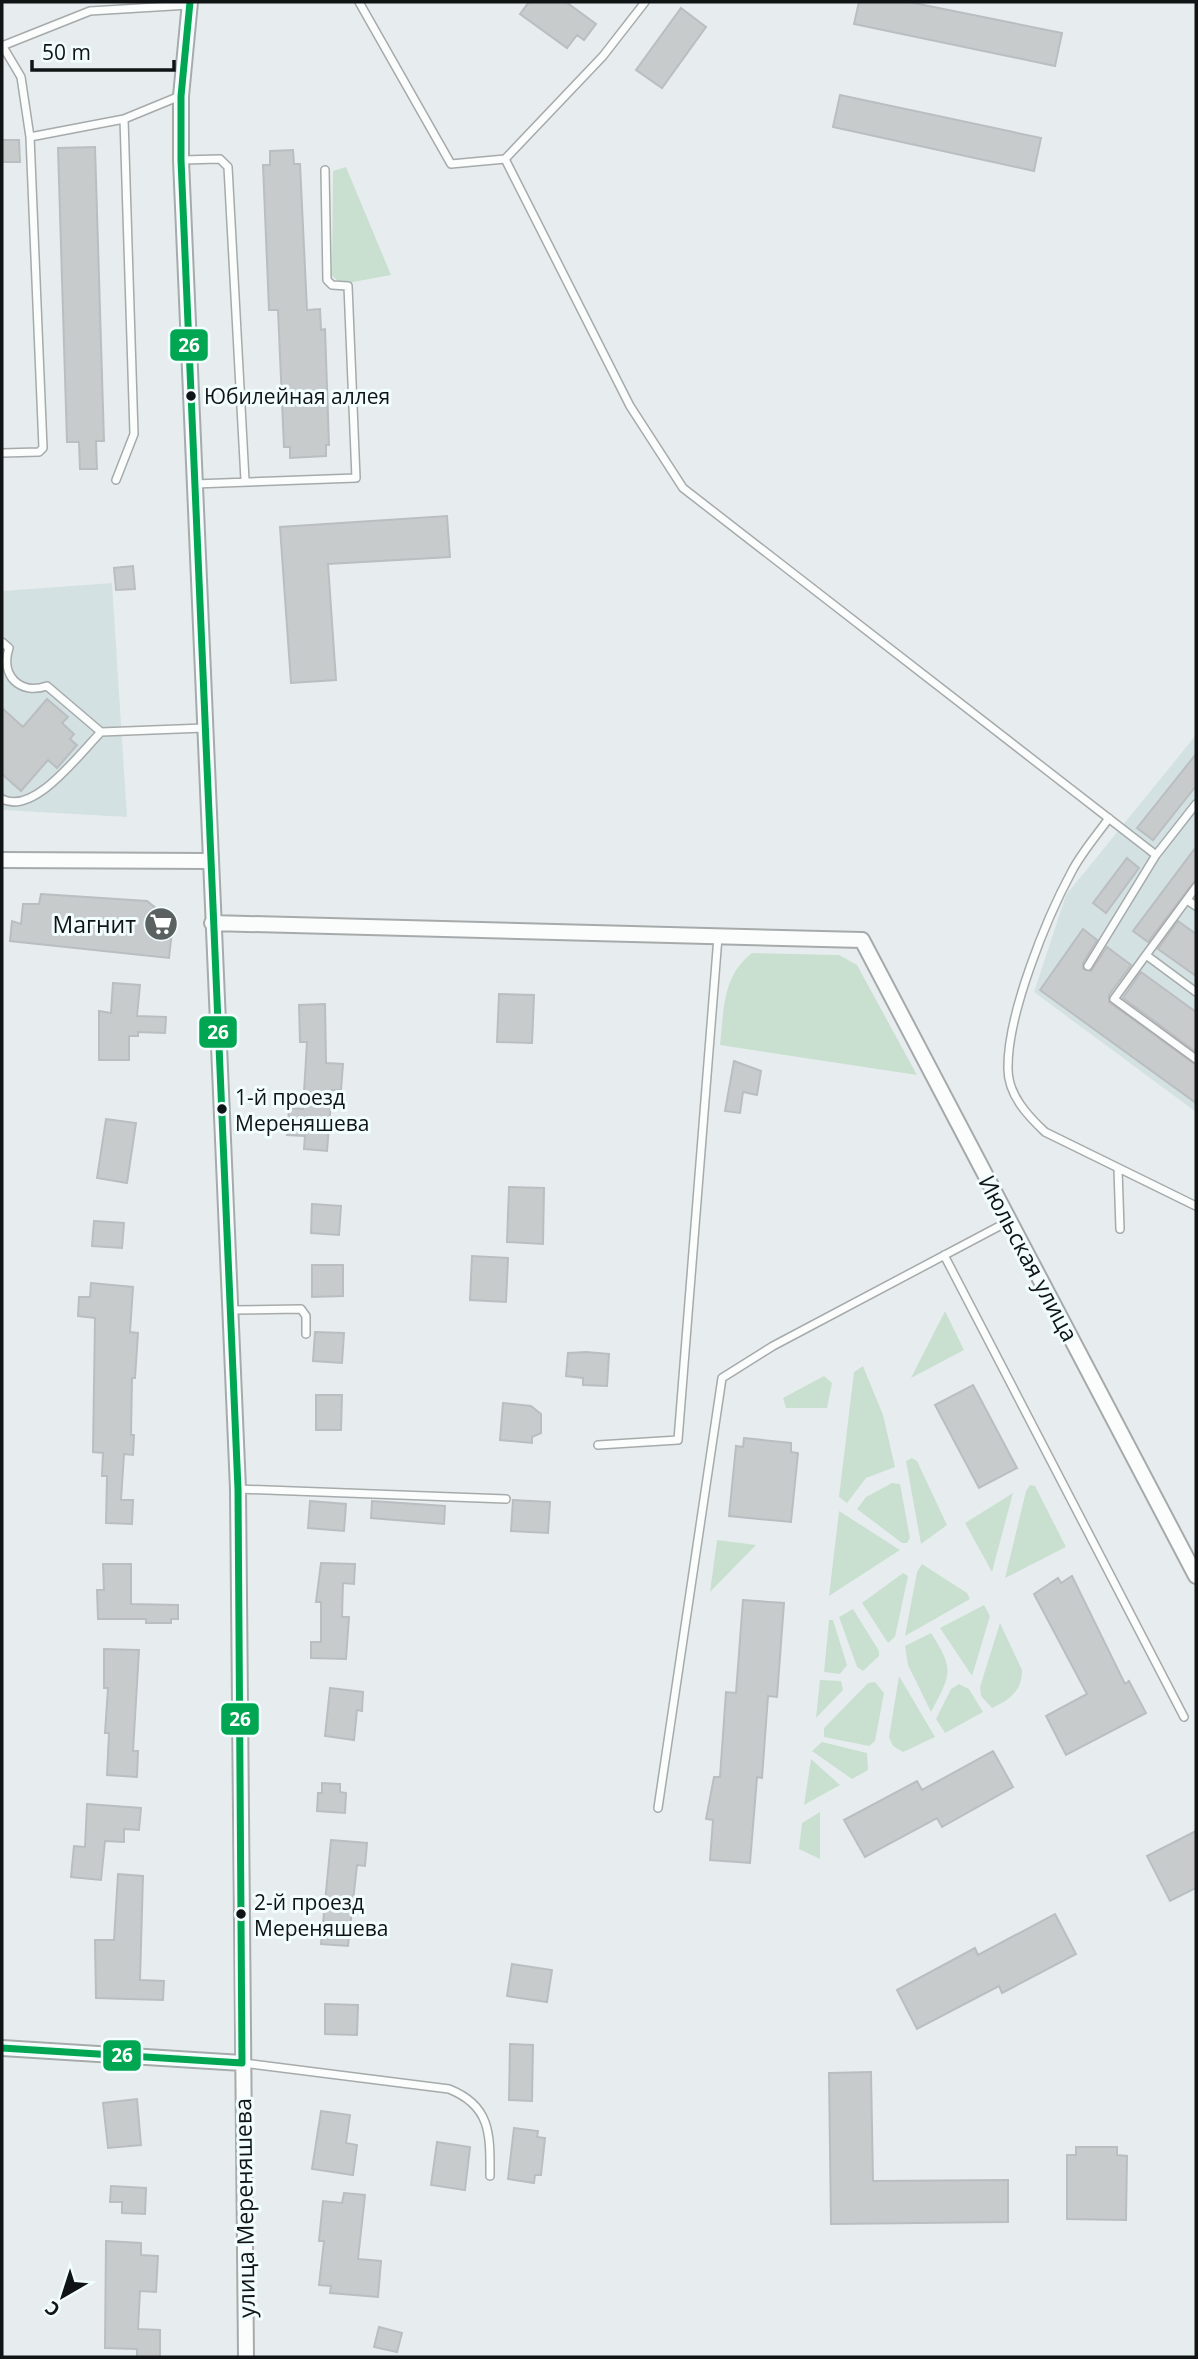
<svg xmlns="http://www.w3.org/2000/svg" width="1198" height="2359" viewBox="0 0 1198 2359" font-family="'Open Sans',sans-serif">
<rect width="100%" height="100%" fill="#e7edee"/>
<path fill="#d4e1e3" d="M112 583 127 817 2 810V591Z
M1196 735V1112L1034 992 1066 895Z"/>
<path fill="#c9e0d1" d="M346 167 391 275 342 284 332 276 333 171Z
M752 953 839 955 857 965 917 1075 720 1045C724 1010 722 976 752 953Z
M945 1311 964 1350 911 1378Z
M863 1366 883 1415 895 1467 866 1478 847 1503 839 1497 854 1372Z
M824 1376 832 1383 827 1408H786L783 1398Z
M912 1458 917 1461 947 1525 921 1544 906 1461Z
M892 1483 900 1484 910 1538 907 1543H902L857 1509 866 1497Z
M1030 1485 1035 1486 1066 1547 1005 1578 1026 1491Z
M1013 1493 992 1572 965 1523Z
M839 1511 900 1550 829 1596Z
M717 1540 756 1545 710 1592Z
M922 1564 967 1593 970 1599 905 1636 917 1572Z
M903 1573 908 1576 895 1637 888 1643 862 1603Z
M984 1605 990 1616 972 1676 940 1628Z
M853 1609 879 1651V1656L863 1671 857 1667 839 1617Z
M829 1620H833L847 1665 840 1674 824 1672Z
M1000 1623 1022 1670C1022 1691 1010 1700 992 1708L981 1696 980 1687Z
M931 1633C955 1670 951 1674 931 1712L908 1665 905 1646Z
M899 1676 935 1737 903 1752 893 1746 889 1737Z
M820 1680 841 1681 843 1690 816 1718Z
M875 1682 884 1693 875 1741 869 1746 824 1737V1728L868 1683Z
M959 1684 969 1689 983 1712 945 1733 936 1719 951 1689Z
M822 1742 867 1753 868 1770 852 1779 812 1751Z
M811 1759 840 1785 804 1805Z
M820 1812V1859L799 1849 802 1823Z"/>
<path fill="#c7cbcc" stroke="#babec0" stroke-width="2" d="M529 2H566L596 24 584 40 577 35 567 48 520 14Z
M859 2H909L1062 33 1055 66 854 24Z
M681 8 706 27 662 88 636 70Z
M840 95 1041 138 1034 171 833 127Z
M2 140H19L20 162H2Z
M95 147 104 441H96L97 469H80L79 442H67L58 148Z
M293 150 294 164H300L307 310 320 309 321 330 325 329 329 445H326V456L290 458V447H284L278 310H269L263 165H270V151Z
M447 516 450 557 328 564 336 680 291 683 280 527Z
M133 566 135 589 116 590 114 568Z
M47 699 68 717 62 723 74 734 70 739 77 745 57 768 48 760 21 791 2 774V708L23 727Z
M1196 754V786L1153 840 1137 828Z
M1196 847V879L1148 942 1133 931Z
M1127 858 1139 868 1106 913 1093 903Z
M41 894 147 901 173 922 169 958 10 941 12 921 21 924 23 904H39Z
M1178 921 1196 934V976L1158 949Z
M1083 929 1097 940 1083 963V969L1091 971 1107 947 1131 965 1109 995V1002L1196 1065V1103L1040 990Z
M1141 972 1196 1012V1052L1123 998Z
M113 983 140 985 137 1016 166 1017 165 1033 138 1032V1036H129V1060H99V1011L111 1013Z
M499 994 534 995 532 1043 497 1042Z
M325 1004 326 1063 343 1064 341 1090H332L327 1151 304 1149 305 1136 287 1135 289 1108 303 1109 307 1042H300L299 1005Z
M734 1061 761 1071 757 1095 743 1092 740 1113 725 1111Z
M106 1119 136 1123 127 1183 97 1178Z
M509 1187 544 1188 543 1244 507 1242Z
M312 1204 341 1206 339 1235 311 1233Z
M94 1221 124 1223 122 1248 92 1246Z
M472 1256 508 1258 506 1302 470 1300Z
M312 1265H343V1296L312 1297Z
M91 1283 133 1287 130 1332 138 1333 135 1378H132L131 1435H134L133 1455 124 1454 121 1500H133L132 1524 106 1523 107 1476H102L103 1453 93 1452 95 1318 78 1316 79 1297H90Z
M315 1332 344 1333 342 1363 313 1361Z
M586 1352 609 1354 607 1386 583 1385V1378L566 1376 568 1353Z
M973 1385 1017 1468 979 1488 935 1405Z
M316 1395H342L341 1430H316Z
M503 1403 531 1406 541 1414V1433L532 1437V1443L500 1440Z
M744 1438 791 1443V1452L798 1453 791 1522 729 1516 736 1446 743 1447Z
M513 1500 550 1502 548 1533 511 1531Z
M310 1501 346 1504 344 1531 308 1528Z
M372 1501 445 1506 444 1524 371 1518Z
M321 1563 355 1564 354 1584 343 1583 342 1617H349L346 1659 311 1658V1642H321V1602H316Z
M103 1564H131V1604L178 1605V1619H171V1623H146V1619H98L97 1590H104Z
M1072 1576 1125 1684 1129 1681 1146 1713 1066 1755 1046 1716 1087 1694 1034 1594 1058 1578 1061 1583Z
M743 1600 784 1603 777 1697 768 1696 762 1778 757 1777 750 1863 710 1860 713 1820 706 1819 714 1777H720L726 1692 736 1693Z
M104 1649 139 1650 133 1751H138L137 1777 107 1775 109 1733H105L108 1688H104Z
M330 1688 363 1692 362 1711 357 1710 354 1740 325 1736Z
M993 1751 1013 1787 942 1827 937 1818 865 1857 844 1820 917 1781 922 1790Z
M322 1783 340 1784V1792L346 1793 345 1813 317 1811 318 1793H322Z
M87 1804 141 1808 139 1830 124 1829V1842L105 1841 101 1880 71 1877 74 1846 85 1847Z
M1196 1831V1888L1170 1901 1147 1856Z
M331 1840 367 1843 365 1866 357 1865 348 1946 321 1944Z
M118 1874 143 1876 140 1980 164 1981 163 2000 96 1998 95 1940H114Z
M1055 1914 1076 1954 1002 1993 999 1986 917 2029 897 1990 975 1948 978 1955Z
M512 1964 552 1970 547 2002 507 1996Z
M325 2004 358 2005 357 2035 325 2034Z
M510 2044 533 2045 532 2101 509 2100Z
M871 2072 873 2181 1008 2180V2222L831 2224 829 2073Z
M137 2099 141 2145 108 2148 103 2103Z
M321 2111 350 2115 346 2143 357 2145 353 2175 312 2169Z
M514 2128 538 2131 537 2137 545 2138 541 2175H535L534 2183 508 2179Z
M437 2142 470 2147 465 2190 431 2185Z
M1076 2147H1117V2155L1127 2156 1126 2220 1067 2219V2155H1076Z
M111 2186 146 2188 145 2214 122 2213V2202H110Z
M344 2193 365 2195 358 2259 381 2261 378 2297 330 2293 331 2286 319 2285 324 2241H319L323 2201 342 2203Z
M106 2241 141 2243V2255L158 2256 156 2292 140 2291 138 2329 160 2330V2357H137V2349L105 2348Z
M379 2327 402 2333 397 2352 374 2347Z"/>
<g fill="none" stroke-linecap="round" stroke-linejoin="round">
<g stroke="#a6aaaa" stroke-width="10">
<path id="service" d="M359 2 451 164 505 159 630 406 683 488 1156 855 1196 804
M2 45 21 77 30 137
M2 46 90 11 189 5
M505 159 603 56 645 2
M182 160 220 159 228 167 245 480
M2 453 39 452 43 448 30 137 124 119 180 96
M116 480 134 434 124 119
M195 484 356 478 348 286 332 285 327 280 325 170
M2 642 9 648C0 676 20 695 47 686L101 732 204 728
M2 799C34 816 80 753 101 732
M1109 818C1097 835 1082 852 1072 871 1046 919 1007 1015 1008 1069 1008 1095 1028 1116 1045 1132L1196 1206
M1196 887 1146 955 1196 992
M1187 900 1196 906
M1146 955 1114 999 1196 1059
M1088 966 1156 855
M1118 1169 1120 1229
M944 1255 1184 1717
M230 1310 301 1309 306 1316V1334
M598 1445 678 1440 718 937
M238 1489 506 1499
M658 1808 722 1378 773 1346 1009 1221
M243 2063 449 2089C492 2106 490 2136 490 2176"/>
</g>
<g stroke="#a6aaaa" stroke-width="18">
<path id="minor" d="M190 2 181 96V160L238 1489 246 2357
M2 860 209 861
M212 923 862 940 1196 1576
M2 2048 242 2063"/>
</g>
<use href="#service" stroke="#fbfcfc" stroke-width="7"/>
<use href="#minor" stroke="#fbfcfc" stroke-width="14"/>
<g stroke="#f2fdfe" stroke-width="12">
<path id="bus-1" d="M190 2 181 96V160L238 1489 242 2063
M2 2048 242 2063"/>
</g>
<use href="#bus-1" stroke="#00a651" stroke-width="7"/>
</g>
<defs>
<g id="supermarket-disc" transform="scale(1.75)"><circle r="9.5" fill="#5b6060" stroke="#f2fdfe"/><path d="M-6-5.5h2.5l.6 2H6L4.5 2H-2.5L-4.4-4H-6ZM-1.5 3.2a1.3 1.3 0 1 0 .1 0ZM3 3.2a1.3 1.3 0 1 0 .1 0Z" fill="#fff"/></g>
</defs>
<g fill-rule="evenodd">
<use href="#supermarket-disc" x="161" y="924"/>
</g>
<g fill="#101414" stroke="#f2fdfe" stroke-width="2.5">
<circle cx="191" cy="396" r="6"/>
<circle cx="222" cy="1109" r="6"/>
<circle cx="241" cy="1914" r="6"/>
</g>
<g text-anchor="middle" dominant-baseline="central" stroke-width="6" stroke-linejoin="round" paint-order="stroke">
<g font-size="21" fill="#101414" stroke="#f2fdfe" text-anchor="start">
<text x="204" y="396">Юбилейная аллея</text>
<text x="235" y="1097">1-й проезд<tspan x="235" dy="26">Мереняшева</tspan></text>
<text x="254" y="1902">2-й проезд<tspan x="254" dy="26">Мереняшева</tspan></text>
</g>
<g font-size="23" fill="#101414" stroke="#f2fdfe" text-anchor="end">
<text x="136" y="924">Магнит</text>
</g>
<g font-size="23" fill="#101414" stroke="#f2fdfe">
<text transform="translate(1029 1258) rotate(62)">Июльская улица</text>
<text transform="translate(244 2208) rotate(-91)">улица Мереняшева</text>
</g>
</g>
<g stroke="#f2fdfe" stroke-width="2.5">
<rect x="169" y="328" width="40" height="34" rx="7" fill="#00a651"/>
<rect x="198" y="1015" width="40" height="34" rx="7" fill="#00a651"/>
<rect x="220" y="1702" width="40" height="34" rx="7" fill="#00a651"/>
<rect x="102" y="2039" width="40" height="33" rx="7" fill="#00a651"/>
</g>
<g font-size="19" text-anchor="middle" font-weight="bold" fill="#fff">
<text x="189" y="352">26</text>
<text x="218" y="1039">26</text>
<text x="240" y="1726">26</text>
<text x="122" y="2062">26</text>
</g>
<rect width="1198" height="2359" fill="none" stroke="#101414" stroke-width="7"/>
<g transform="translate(63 2296) rotate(219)" stroke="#f2fdfe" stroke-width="5" paint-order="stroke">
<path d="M0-5L12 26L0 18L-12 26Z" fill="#101414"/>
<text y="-10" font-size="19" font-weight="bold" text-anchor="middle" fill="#101414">С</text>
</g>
<path d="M32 60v10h142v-10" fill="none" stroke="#101414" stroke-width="3.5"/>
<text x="42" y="60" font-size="21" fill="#101414" stroke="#f2fdfe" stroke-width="5" paint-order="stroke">50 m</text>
</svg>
